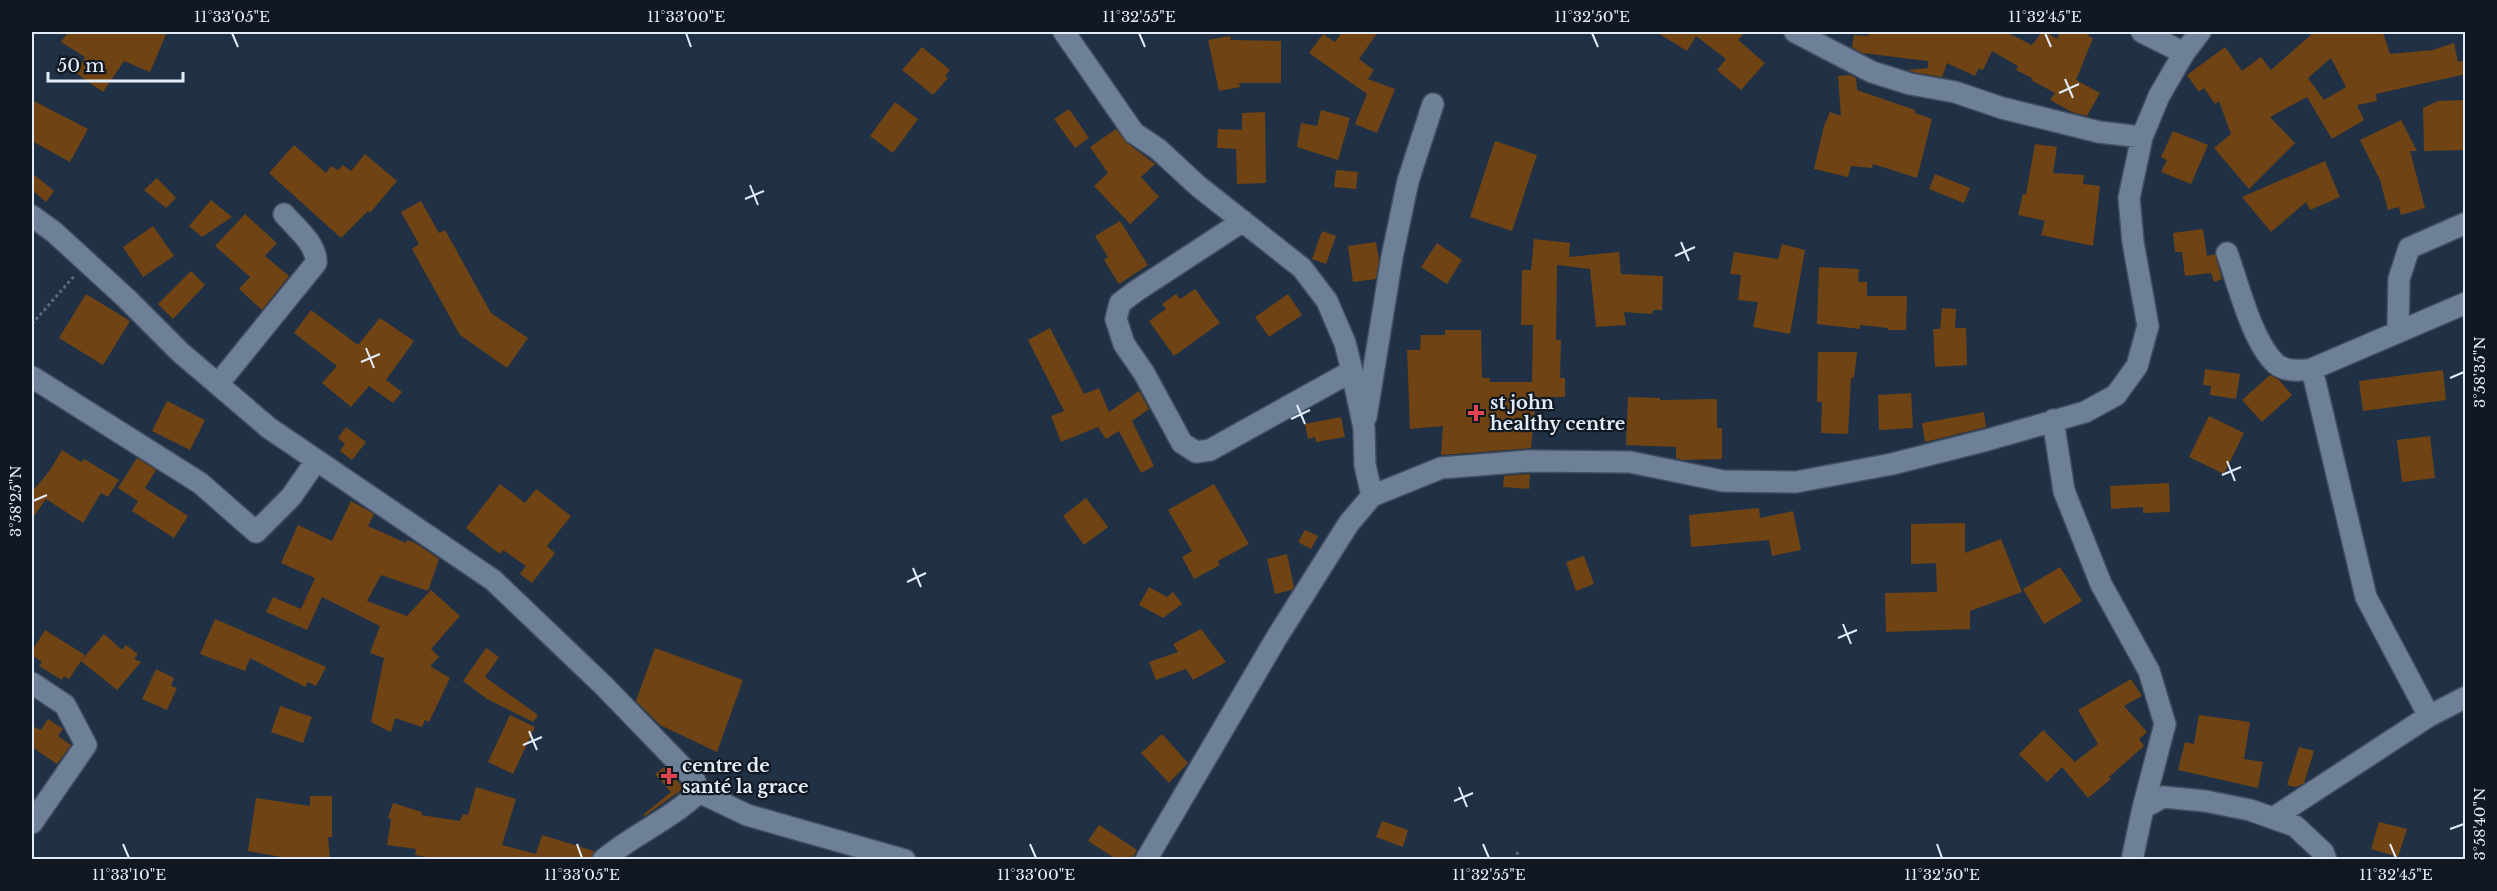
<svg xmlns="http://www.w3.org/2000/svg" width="2497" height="891" viewBox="0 0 2497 891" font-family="'Libre Baskerville',serif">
<rect width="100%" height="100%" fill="#213145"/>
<path fill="#6f4313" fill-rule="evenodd" d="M68 32H167L150 72 124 61 103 92 76 73 85 57 61 42Z
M1342 32H1378L1359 59 1374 70 1368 79 1395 89 1377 133 1355 124 1367 94 1309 53 1323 34 1335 42Z
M1656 32H1745L1738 40 1765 63 1741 90 1717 70 1726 59 1696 36 1687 51Z
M1870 32H2006L2032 45 2042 32H2046L2057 39 2060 32H2090L2088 36 2093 38 2076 80 2100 93 2087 116 2072 112 2050 100 2055 93 2031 80 2032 78 2016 70 2018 66 1992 51 1983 70 1979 68 1975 76 1947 63 1942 77 1913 72 1908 70 1928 68V61L1862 53 1852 47 1854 35 1868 36Z
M2314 32H2383L2390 54 2433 50 2454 43 2458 62 2466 60V74L2376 94 2377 101 2357 105 2364 120 2332 139 2307 97 2270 117 2295 143 2249 189 2214 148 2231 134 2219 101 2215 104 2204 88 2199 92 2187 75 2225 47 2242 71 2261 57 2271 70ZM2331 58 2346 87 2324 100 2308 78Z
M1230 36 1231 40 1281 41V83H1239L1240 87 1219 91 1208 40Z
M922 47 950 70 945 76 948 78 933 95 902 70Z
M1850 75 1856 78 1857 90 1915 110V113L1932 119 1917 178 1873 164 1872 168 1851 166 1848 177 1814 169 1824 126 1830 112 1841 116 1838 76Z
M32 100 88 129 70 162 32 141Z
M2466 100V145H2463V150L2424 151 2423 108 2438 101Z
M895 102 918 119 893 153 870 136Z
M1069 109 1089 138 1075 148 1054 119Z
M1321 110 1350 118 1338 160 1297 147 1301 123 1317 126Z
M1265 112 1266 183 1237 184 1236 149 1217 148 1218 129 1242 130V113Z
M2401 120 2417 151H2410L2425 208 2401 215 2399 207 2388 210 2380 180 2360 140Z
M1116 129 1127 143 1155 164 1141 177 1159 197 1130 224 1094 186 1108 173 1090 147Z
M2173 131 2208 145 2191 184 2161 172 2167 160 2161 157Z
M1495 141 1537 155 1512 231 1470 217Z
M2035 144 2057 147 2053 173 2084 175 2083 184 2100 186 2093 246 2041 235 2045 221 2018 215 2023 194H2026Z
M294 145 326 173 331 166 338 170 343 165 351 171 365 154 397 181 370 213 368 211 341 238 269 173Z
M2325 161 2340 197 2310 210 2306 202 2271 232 2242 197Z
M1336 170 1358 172 1356 189 1334 187Z
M32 173 54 191 46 202 32 190Z
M1935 174 1970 188 1964 203 1929 189Z
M157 178 176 198 166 208 144 190Z
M211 200 232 217 202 237 189 226Z
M421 201 439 233 445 230 491 313 528 338 507 368 460 335 412 249 419 244 401 212Z
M245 214 277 243 265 256 289 276 262 310 239 289 250 277 215 246Z
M1120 221 1148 265 1119 284 1104 260 1108 257 1095 236Z
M153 226 174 256 143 277 123 247Z
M2203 229 2207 256 2215 254 2222 279 2214 282 2211 273 2185 276 2182 252H2175L2173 233Z
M1322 231 1336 236 1326 264 1312 259Z
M1534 239 1570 243 1569 257 1619 252 1621 274 1663 276 1662 310H1653L1652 314 1624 312 1626 325 1596 327 1590 269 1557 265 1556 340H1561L1560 378H1565V397H1536L1531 448 1441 455 1443 426 1410 429 1407 350H1420L1421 335H1445V330H1481L1482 378H1490V382H1532L1533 325H1521L1522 270H1531Z
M1376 242 1379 260 1376 279 1353 282 1348 246Z
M1437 243 1462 260 1447 284 1421 267Z
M1782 244 1805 250 1790 334 1753 327 1758 302 1738 300 1741 275 1730 274 1734 252 1778 259Z
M1819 267 1859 269 1858 282H1867V296H1907L1906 330H1888V328L1860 325V329L1817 324Z
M191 271 205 285 173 319 158 304Z
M1195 289 1220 323 1174 356 1149 321 1166 309 1162 304 1176 294 1180 299Z
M86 294 130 321 103 365 59 338Z
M1288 294 1302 315 1269 337 1255 317Z
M1942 308 1956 309 1955 328H1966L1967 365 1935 367 1933 329H1940Z
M311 310 358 345 380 318 414 341 386 380 402 392 393 403 369 386 351 407 322 383 337 366 294 333Z
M1050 328 1084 394 1099 388 1109 412 1139 391 1149 409 1132 421 1154 466 1141 473 1119 431 1106 439 1098 427 1061 442 1051 416 1064 411 1028 340Z
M1818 352H1857L1854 378H1851L1848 434 1821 433 1822 402H1817Z
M2205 369 2240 374 2236 399 2210 395 2211 386 2203 385Z
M2443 370 2446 400 2363 411 2359 381Z
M2270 375 2279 380 2292 395 2262 422 2242 400Z
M1911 393 1913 428 1879 430 1878 395Z
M1628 397 1660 398V400L1717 399V428H1722V459L1682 460 1676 458V447L1626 445Z
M167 401 205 420 190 450 152 431Z
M1984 412 1986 427 1925 442 1922 423Z
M2209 416 2244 433 2224 474 2189 457Z
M1341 417 1345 437 1316 442 1315 437 1308 439 1305 424Z
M346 427 366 442 352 460 340 451 345 444 338 438Z
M2430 436 2435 478 2402 482 2397 440Z
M62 450 81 462 84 459 119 480 108 497 101 493 83 523 46 499 32 519V492L50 470Z
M137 458 156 470 145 488 188 516 174 538 132 511 138 501 118 488Z
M1530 474 1529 489 1503 487 1504 476Z
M2169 483 2170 512 2143 513V507L2111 509 2110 486Z
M500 484 525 503 536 489 571 516 547 546 555 553 532 583 520 574 526 566 503 550 500 554 466 528Z
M1214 484 1249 544 1218 561 1220 565 1194 579 1182 557 1192 551 1168 510Z
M1086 498 1108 527 1084 545 1063 516Z
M351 501 374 514 368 526 406 543 407 540 415 543 439 559 428 591 381 575 367 601 407 616 431 590 460 616 431 649 439 657 430 666 450 678 429 722 425 720 422 727 395 718 391 732 371 722 384 658 370 653 380 626 322 597 307 630 266 612 273 597 301 609 315 578 281 563 298 525 332 541Z
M1759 508 1760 518 1793 511 1801 550 1772 556 1769 540 1691 547 1689 515Z
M1965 523V553L2001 539 2022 592 1970 611V629L1886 632 1885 593 1937 592 1936 563 1911 564V524Z
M1305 530 1318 536 1311 549 1298 542Z
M1287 554 1294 587 1292 590 1275 594 1267 559Z
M1584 556 1594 584 1576 591 1566 562Z
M2060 567 2082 601 2044 624 2023 589Z
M1149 587 1167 597 1173 592 1182 604 1163 618 1139 605Z
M215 619 326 667 316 686 308 682 305 687 250 658 245 671 200 654Z
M1201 629 1226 662 1193 680 1186 669 1156 680 1149 662 1178 652 1173 644Z
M45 630 85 655 69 679 64 676 62 680 39 666 42 662 32 655V651Z
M104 634 122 650 126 645 138 654 134 659 141 662 117 690 81 661Z
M486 648 499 657 485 677 538 715 533 722 487 699 463 681Z
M655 648 743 680 717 752 660 725 636 701Z
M156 669 174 678 171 686 177 688 167 710 142 699Z
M2131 679 2142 696 2124 706 2147 732 2139 739 2144 746 2109 777 2111 779 2088 798 2062 767 2047 782 2019 754 2043 730 2075 762 2098 744 2078 710Z
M280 706 312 717 303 743 271 732Z
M510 715 535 727 513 774 488 762Z
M2199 715 2250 722 2244 759 2263 762 2258 788 2178 770 2185 742 2194 744Z
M48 719 63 729 58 736 71 745 57 764 32 747V726L41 730Z
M1162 734 1188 763 1169 783 1141 753Z
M2299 747 2314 751 2304 783 2296 787 2287 785Z
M664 767 684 788 645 816 643 815 671 792 655 774Z
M476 787 516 799 502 845 536 854 542 835 594 851 591 860H444L415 855 416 849 387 845 391 819 388 818 393 803 422 812 421 815 460 821 463 814 468 815Z
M310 796H332V837H328L330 860H297L248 851 256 798 310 806Z
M1382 821 1408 830 1403 847 1376 837Z
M2379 822 2407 829 2398 857 2371 849Z
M1099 825 1137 850 1131 860H1118L1088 841Z"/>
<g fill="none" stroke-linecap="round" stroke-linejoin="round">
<g stroke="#424f61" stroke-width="24">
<path id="minor" d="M1064 32 1134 133 1158 149 1198 186 1302 268 1327 301 1345 343 1352 371 1364 428 1365 465 1372 496
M1795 32 1872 72 1910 84 1955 92 2002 108 2099 132 2142 137
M2142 32 2184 53
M32 216 54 232 126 298 180 352 269 428 493 580 604 686 694 779 699 792 747 815 905 860
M1243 221 1136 291 1120 303 1116 319 1124 344 1144 373 1182 443 1196 452 1210 450 1352 371
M2227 253C2238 283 2252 342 2276 364 2286 372 2300 371 2312 369L2466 303
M2398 331 2399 279 2409 248 2466 223
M2312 369 2366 597 2429 716
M32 377 200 483 256 532 291 497 316 461
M218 384 316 263C317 244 296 228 284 214
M1366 417 1392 257 1408 181 1433 104
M2053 420 2064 491 2101 584 2149 671 2165 724 2143 808
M32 683 65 705 86 745 32 823
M2273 818 2429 716 2466 697
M603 860C634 834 670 820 699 792
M1146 860 1277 637 1349 523 1372 496 1441 468 1529 461 1630 462 1723 481 1796 482 1892 464 1987 440 2085 412 2116 395 2137 366 2148 326 2133 242 2129 198 2142 137 2159 96 2184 53 2200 32
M2132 860 2143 808 2163 797 2205 801 2250 810 2295 826 2323 852 2326 860"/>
</g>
<path stroke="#5c6a7c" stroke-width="3" stroke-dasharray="3 3" stroke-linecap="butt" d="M32 324 75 275
M1514 860 1518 852"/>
<use href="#minor" stroke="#6e8098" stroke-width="21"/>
</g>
<path fill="none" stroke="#e3edfa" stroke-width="2" d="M232 33 238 47M686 33 691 47M1139 33 1145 47M1592 33 1598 47M2045 33 2051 47M2065 79 2073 98M2059 93 2079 84M750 185 758 205M745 199 764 191M1681 242 1689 261M1675 256 1695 247M366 348 374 368M361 362 380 354M2450 378 2464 372M1297 405 1305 424M1291 419 1310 410M2227 461 2235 481M2222 475 2241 467M33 501 47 495M913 568 921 587M907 582 926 573M1843 624 1851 644M1838 638 1857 630M529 731 537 750M523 745 542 737M1459 787 1467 807M1454 801 1473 793M2450 829 2464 824M123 844 129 858M577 844 582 858M1030 844 1036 858M1483 844 1489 858M1937 844 1942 858M2390 844 2396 858"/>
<g fill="#e0444e" stroke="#111821" stroke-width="2">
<path d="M1473 404h6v6h6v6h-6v6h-6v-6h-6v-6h6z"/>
<path d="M666 767h6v6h6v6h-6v6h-6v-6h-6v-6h6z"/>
</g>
<g text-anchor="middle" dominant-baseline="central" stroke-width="4.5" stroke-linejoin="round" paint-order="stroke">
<g font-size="18" font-weight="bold" fill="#e3edfa" stroke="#111821" text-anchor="start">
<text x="1490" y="403">st john<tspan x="1490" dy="21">healthy centre</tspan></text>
<text x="682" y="766">centre de<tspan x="682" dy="21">santé la grace</tspan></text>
</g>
</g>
<rect width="2497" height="891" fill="none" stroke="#111821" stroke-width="66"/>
<path d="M48 72v9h135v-9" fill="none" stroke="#e3edfa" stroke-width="3"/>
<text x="57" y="72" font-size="18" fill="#e3edfa" stroke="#111821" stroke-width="4.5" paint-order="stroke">50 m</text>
<rect x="33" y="33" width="2431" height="825" fill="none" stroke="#e3edfa" stroke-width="2"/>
<g font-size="15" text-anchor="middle" fill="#e3edfa">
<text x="232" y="22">11°33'05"E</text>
<text x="686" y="22">11°33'00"E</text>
<text x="1139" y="22">11°32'55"E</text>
<text x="1592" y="22">11°32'50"E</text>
<text x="2045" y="22">11°32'45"E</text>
<text transform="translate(2480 372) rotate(-90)" y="5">3°58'35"N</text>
<text transform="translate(16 501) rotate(-90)" y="5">3°58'25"N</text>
<text transform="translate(2480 824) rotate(-90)" y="5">3°58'40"N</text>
<text x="129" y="880">11°33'10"E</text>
<text x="582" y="880">11°33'05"E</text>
<text x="1036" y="880">11°33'00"E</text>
<text x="1489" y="880">11°32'55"E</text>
<text x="1942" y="880">11°32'50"E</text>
<text x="2396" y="880">11°32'45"E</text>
</g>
</svg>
